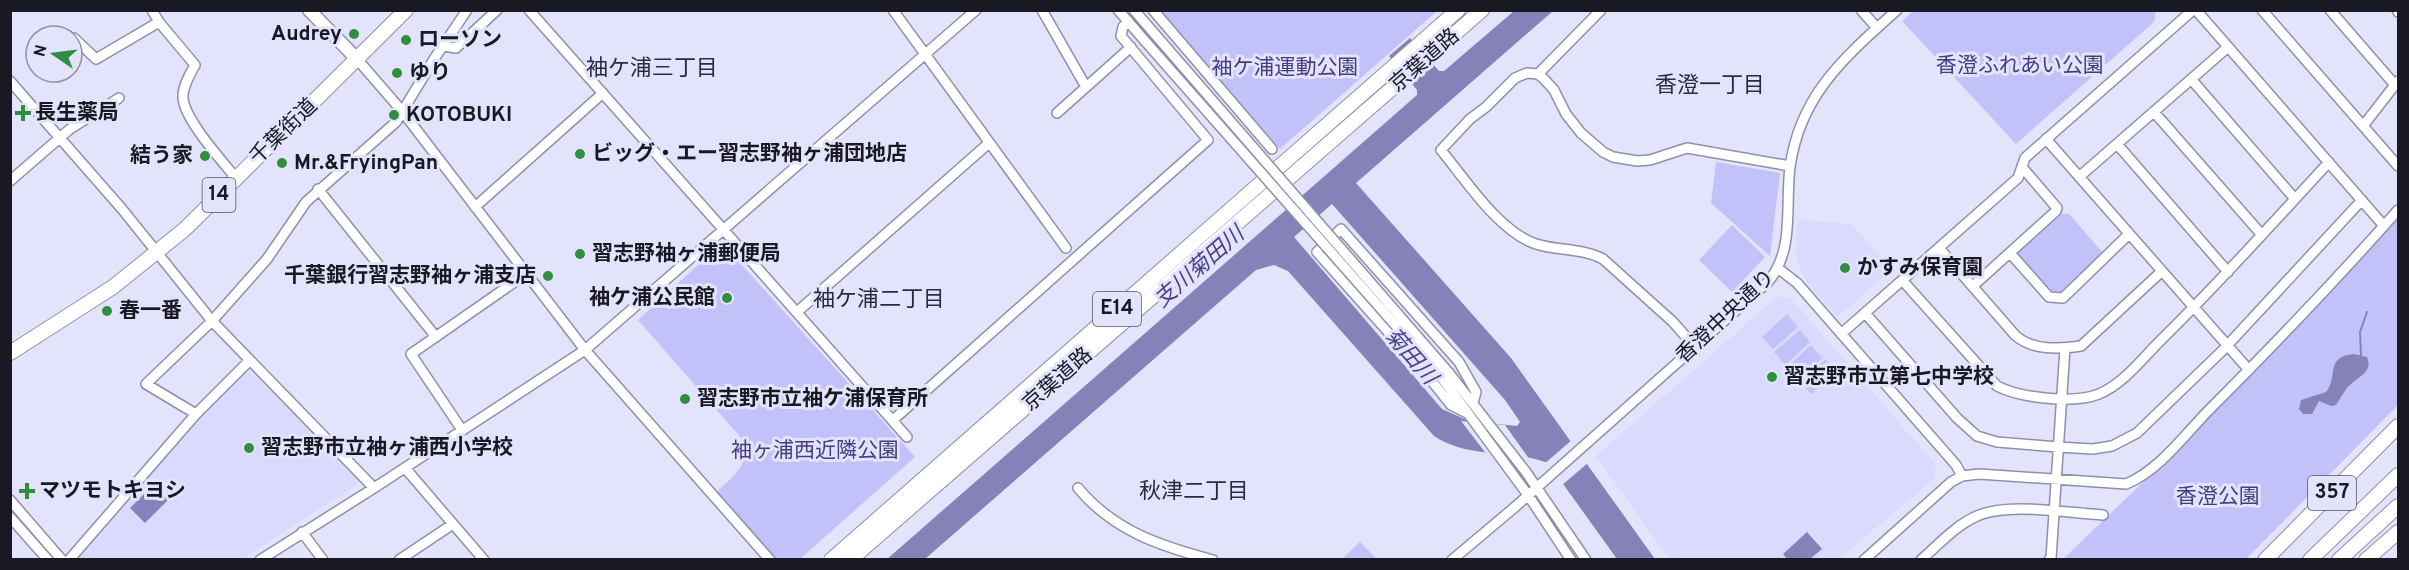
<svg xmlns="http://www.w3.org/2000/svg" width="2409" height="570" viewBox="0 0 2409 570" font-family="Overpass,'Noto Sans JP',sans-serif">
<rect width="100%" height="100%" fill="#e3e3fb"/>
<path fill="#dadafe" d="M1798 220 1851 224 1892 269 1838 317 1807 283 1800 269 1796 255Z
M1777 297 1790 298 1936 465 1935 478 1839 559 1670 560 1596 456Z
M247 371H251L359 480 358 484 242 559 76 560 198 416Z"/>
<path fill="#c2c1f9" d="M1914 10H2156V11L2154 22 2016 144 1902 21Z
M1156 11H1437L1280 149Z
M1716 162 1780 173 1770 256 1711 203Z
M2062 214H2069L2103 253 2061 292 2050 291 2017 254Z
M2398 219V405L2246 559 2062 560 2186 441 2280 346Z
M1732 225 1765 257 1732 292 1699 260Z
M722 243 915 457 800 559H776L717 492C735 474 749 467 743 440L638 320Z
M1787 314 1798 327 1773 349 1762 337Z
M1800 330 1810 342 1785 365 1774 352Z
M1811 345 1822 358 1797 380 1786 368Z
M1826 359 1836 372 1811 394 1800 382Z
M1360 542 1377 559H1342Z"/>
<path fill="#8582ba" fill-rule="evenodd" d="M1514 11H1553L1356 183 1511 358 1655 559H1617L1548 463C1511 449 1468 459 1434 436L1288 271 1274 265 1256 270 925 559 886 560 1417 95V90L1389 56 1410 38 1439 71H1444ZM1332 204 1505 400 1520 422 1517 426 1469 421 1442 409 1294 237Z
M2354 354 2367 357C2373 372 2360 375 2351 384 2344 390 2341 398 2336 405L2331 406 2319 401 2312 414H2303L2299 409 2301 400 2326 392C2339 376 2324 357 2354 354Z
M153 485 168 500 145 523 130 508Z
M1807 532 1822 549 1810 559H1787L1783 554Z"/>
<path fill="#e3e3fb" d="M1461 421 1505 425 1530 460 1488 456Z
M1573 439 1589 462 1561 486 1543 465Z"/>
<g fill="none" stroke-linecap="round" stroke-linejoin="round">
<path stroke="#8582ba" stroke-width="2" d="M2361 355 2360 332 2367 312"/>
<g stroke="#8f8faa" stroke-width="12">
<path id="minor" d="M152 10 159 22 195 65C190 74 183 86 183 96 182 117 222 161 236 178
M529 10 907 437
M893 10 1066 248
M1042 10 1086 87
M1118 10 1145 41
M1134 10 1153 32
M1153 10 1272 149
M1861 10 1877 28
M2196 10 2384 226
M2262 10 2398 166
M2330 10 2395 85
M2397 10 2398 12
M74 38 96 59 159 22
M443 46 456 48 497 10
M357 59 402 111 585 350 770 560
M1538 74 1601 10
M2191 79 2295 199
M10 81 122 209 212 321 374 488
M2154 112 2262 235
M1057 113 1131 47
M2363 126 2398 81
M2046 139 2249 370
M2117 144 2228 272
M2079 177 2228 47
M10 181 70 129 119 98
M318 189 436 337
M475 207 603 93
M1939 248 2015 335C2032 351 2060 349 2081 346L2161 272
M2010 253 2049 297 2063 298 2129 234
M1779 269 1797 283 1956 465 1962 476
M1902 280 1997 386C2020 398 2074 404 2099 394 2123 384 2142 359 2160 341 2219 283 2274 222 2329 162
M1973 286 2056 211 2057 208 2022 167
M797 312 989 143
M1865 313 1957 418 1977 436 1997 442 2058 447 2093 449 2112 446 2137 433 2223 350 2362 200
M1841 334 2018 178 2025 158 2193 10
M1695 347 1673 322 1603 259C1583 248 1558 251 1536 244 1499 232 1465 179 1441 150L1470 119 1486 107 1515 78 1527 73 1538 74 1544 79 1554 90 1566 114 1581 133 1603 152 1613 157 1637 161 1650 160 1687 148 1790 166
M1449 373 1526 472 1586 560
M1442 378 1528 495 1571 560
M1467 413 1451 405 1431 380 1317 252 1341 229 1459 362 1476 392 1473 403
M196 414 146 384 212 321 267 259 306 202 396 122 434 59 467 10
M893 420 1208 140 1121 36 1123 27 1128 21
M462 430 411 354 526 274
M405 468 484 560
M1078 488C1114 531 1160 546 1213 560
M10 500 62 560
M10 517 48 560
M302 532 323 560
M69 560 196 414 249 361
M260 560 374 488 585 350 976 10
M399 560 453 524
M1452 560 1515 507 1768 282C1795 250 1785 206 1790 167 1800 94 1846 56 1897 10
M1864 560 1951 482 1962 476 1979 474 2126 484C2158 471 2183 437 2207 412 2273 346 2337 279 2398 210
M1921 560C1938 545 1956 525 1977 516 2009 502 2067 513 2103 515
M2049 560 2051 558 2065 348"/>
</g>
<g stroke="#8f8faa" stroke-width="15">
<path id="major" d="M309 10 357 59"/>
</g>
<g stroke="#8f8faa" stroke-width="16">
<path id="highway" d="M10 353 113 287 185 229 406 10
M831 560 1458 10
M850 560 1482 10
M2265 560 2398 426
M2310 560 2398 475
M2339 560 2398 506
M2366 560 2398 532"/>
</g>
<use href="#minor" stroke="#fff" stroke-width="9"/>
<use href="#major" stroke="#fff" stroke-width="12"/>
<use href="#highway" stroke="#fff" stroke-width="14"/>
<g stroke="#8f8faa" stroke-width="12" stroke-linecap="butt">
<path id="minor-bridge" d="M1153 32 1449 373
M1145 41 1442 378"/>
</g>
<use href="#minor-bridge" stroke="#fff" stroke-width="9"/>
</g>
<g fill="#308e41" stroke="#e3e3fb" stroke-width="2">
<circle cx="354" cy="34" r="6"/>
<circle cx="406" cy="40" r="6"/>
<circle cx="397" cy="73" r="6"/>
<path d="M20 104h6v6h6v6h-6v6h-6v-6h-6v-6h6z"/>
<circle cx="394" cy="115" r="6"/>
<circle cx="580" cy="154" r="6"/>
<circle cx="205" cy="156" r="6"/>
<circle cx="282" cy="163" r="6"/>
<circle cx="580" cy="254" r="6"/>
<circle cx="1845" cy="268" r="6"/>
<circle cx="548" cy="276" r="6"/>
<circle cx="727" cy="298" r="6"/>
<circle cx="107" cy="311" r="6"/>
<circle cx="1772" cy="377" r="6"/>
<circle cx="685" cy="399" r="6"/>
<circle cx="249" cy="448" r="6"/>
<path d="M24 482h6v6h6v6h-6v6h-6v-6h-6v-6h6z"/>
</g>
<g text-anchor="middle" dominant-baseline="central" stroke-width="6" stroke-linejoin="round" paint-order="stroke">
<g fill="#e3e3fb" stroke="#565664" stroke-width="1.5">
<rect x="202.5" y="178" width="33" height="34" rx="4.5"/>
<rect x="1093" y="292" width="48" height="34" rx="4.5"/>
<rect x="2308" y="476" width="48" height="34" rx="4.5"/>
</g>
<g font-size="20" font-weight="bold" fill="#191923">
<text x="219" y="195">14</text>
<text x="1117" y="309">E14</text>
<text x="2332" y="493">357</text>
</g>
<g font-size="21" font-weight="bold" fill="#191923" stroke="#e3e3fb" text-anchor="start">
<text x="342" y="34" text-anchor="end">Audrey</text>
<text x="418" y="40">ローソン</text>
<text x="409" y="73">ゆり</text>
<text x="35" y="113">長生薬局</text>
<text x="406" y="115">KOTOBUKI</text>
<text x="592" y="154">ビッグ・エー習志野袖ヶ浦団地店</text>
<text x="193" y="156" text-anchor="end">結う家</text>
<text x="294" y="163">Mr.&amp;FryingPan</text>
<text x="592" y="254">習志野袖ヶ浦郵便局</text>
<text x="1857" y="268">かすみ保育園</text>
<text x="536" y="276" text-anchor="end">千葉銀行習志野袖ヶ浦支店</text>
<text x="715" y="298" text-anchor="end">袖ケ浦公民館</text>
<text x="119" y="311">春一番</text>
<text x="1784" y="377">習志野市立第七中学校</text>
<text x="697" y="399">習志野市立袖ケ浦保育所</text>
<text x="261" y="448">習志野市立袖ヶ浦西小学校</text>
<text x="39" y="491">マツモトキヨシ</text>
</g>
<g font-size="21" fill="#191923" stroke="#e3e3fb">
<text transform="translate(1425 61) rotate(-41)">京葉道路</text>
<text transform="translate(284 132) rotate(-44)">千葉街道</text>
<text transform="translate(1726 317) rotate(-43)">香澄中央通り</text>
<text transform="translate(1058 380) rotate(-41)">京葉道路</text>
</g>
<g font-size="21" fill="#453d83" stroke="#e3e3fb">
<text x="2020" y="66">香澄ふれあい公園</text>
<text x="1285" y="68">袖ケ浦運動公園</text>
<text x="815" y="451">袖ヶ浦西近隣公園</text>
<text x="2218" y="497">香澄公園</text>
</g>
<g font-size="22" fill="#2b2a40" stroke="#e3e3fb">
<text x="652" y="69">袖ケ浦三丁目</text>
<text x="1710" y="86">香澄一丁目</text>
<text x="879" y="300">袖ケ浦二丁目</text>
<text x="1194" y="492">秋津二丁目</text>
</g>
<g font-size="22" font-style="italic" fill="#494188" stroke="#e3e3fb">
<text transform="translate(1200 268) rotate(-41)">支川菊田川</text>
<text transform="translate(1410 357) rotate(49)">菊田川</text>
</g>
</g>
<rect width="2409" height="570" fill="none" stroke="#191923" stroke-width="24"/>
<g transform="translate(54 54) rotate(284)"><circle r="28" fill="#e3e3fb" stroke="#9292a5" stroke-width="1.5"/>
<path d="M0-4.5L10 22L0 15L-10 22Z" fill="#308e41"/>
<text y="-9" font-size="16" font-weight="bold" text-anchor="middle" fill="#191923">N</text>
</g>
</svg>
